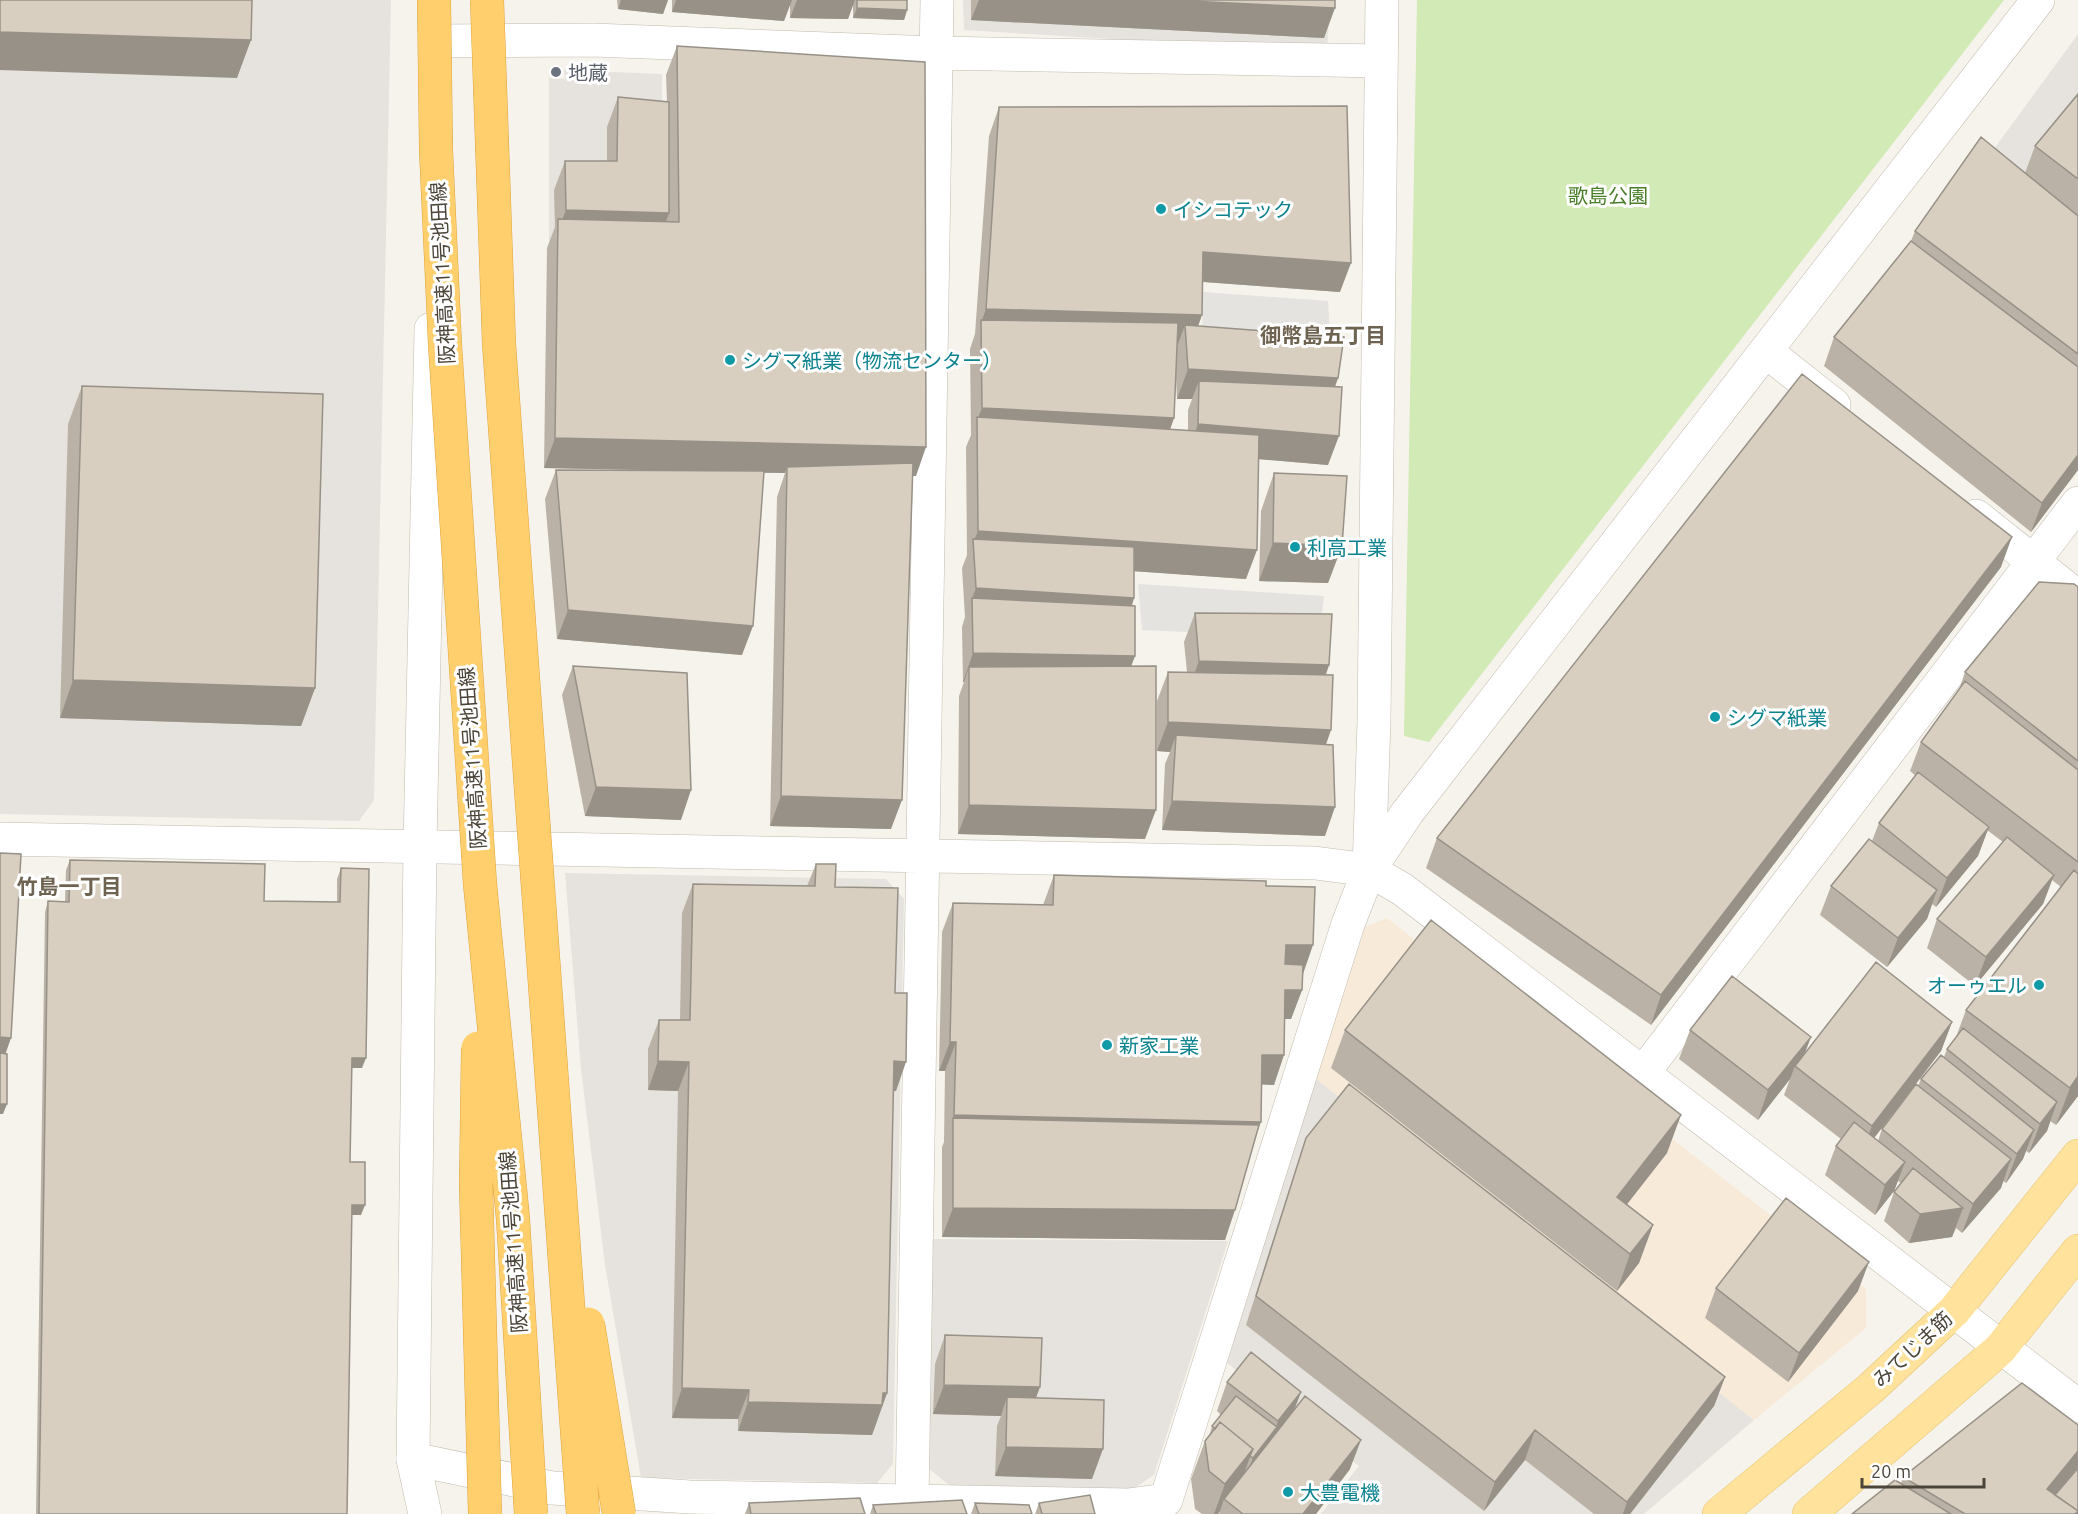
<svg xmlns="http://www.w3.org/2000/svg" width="2078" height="1514" viewBox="0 0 2078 1514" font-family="Ubuntu,'Noto Sans JP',sans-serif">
<rect width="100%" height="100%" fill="#f6f3ec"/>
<path fill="#f7ead8" d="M1387 918 1866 1289V1328L1754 1420 1316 1079 1365 927Z"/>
<path fill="#e6e2dd" d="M0 0H391L374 800 359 821 0 814Z
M963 0H1330L1327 52 964 30Z
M2078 34V237L1983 164Z
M564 70 662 74 663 246 549 244V78L565 79Z
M565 873 886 879 904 899 893 1464 877 1483 641 1478 605 1265 581 1069Z
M1316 1079 1754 1420 1644 1514H1321L1359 1466 1227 1363Z
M933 1239 1228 1241 1154 1475 1133 1489 949 1485 928 1468Z"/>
<path fill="#d2eab5" d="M1417 0H2004L1429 742 1404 736Z"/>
<path fill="#e5e3e0" d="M1203 292 1328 301 1331 353 1202 345Z
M1138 584 1324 596 1319 638 1142 630Z"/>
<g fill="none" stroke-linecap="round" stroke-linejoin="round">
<g stroke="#c2bbae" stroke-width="34">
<path id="minor" d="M438 41 593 40 936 53 1381 61
M1767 352 1834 405
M1976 516 2078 597
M0 839 1315 863 1369 870 1402 889 2078 1406
M1643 1073 2078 503
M413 1459 552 1488 690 1497 1128 1505 1166 1500
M1166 1500 1348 924 1369 870 1407 813 2038 0
M912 1502 937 0"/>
</g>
<g stroke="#c2bbae" stroke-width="34">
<path id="tertiary" d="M1369 870 1374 721 1382 0
M425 1514 413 1459 420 846 431 329"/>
</g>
<g stroke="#e6c16a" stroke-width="34">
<path id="primary" d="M1719 1514 1870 1389 1954 1311 2078 1156
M1809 1514 2000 1349 2078 1251"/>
</g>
<use href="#minor" stroke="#fff" stroke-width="33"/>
<use href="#tertiary" stroke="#fff" stroke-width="33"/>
<use href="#primary" stroke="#ffe39c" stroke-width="33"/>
<g stroke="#e0a43c" stroke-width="34" stroke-linecap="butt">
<path id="motorway-bridge" d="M434 0 436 150 445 345 480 884 513 1219 531 1514
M487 0 499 344 583 1514
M478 1048 476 1185 485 1514
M588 1324 619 1514"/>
</g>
<use href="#motorway-bridge" stroke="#ffcf6e" stroke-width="33"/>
</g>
<path fill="#bab2a6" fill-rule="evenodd" d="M617 0H668L663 14 618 9Z
M672 0H907V10L904 20 853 18V4L848 19 790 18V4L784 21 672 12Z
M971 0H1335L1324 38 971 20Z
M677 46 916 476H912L891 829 770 826 777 497 785 473H764L742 655 557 639 545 499 556 470H659L544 468 547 248 555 227 554 190 565 161H607V127L618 97 667 102 666 75Z
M2078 94V470L2031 532 1824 366 1834 337 1911 241 1915 231 2025 173 2035 146Z
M999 107 1340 292 1202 282V315L1198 326 1338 378 1335 387 1328 465 1258 459 1246 579 1134 571V598L1132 606 1135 656 1131 666 1145 839 958 834 959 696 964 682H963L962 627 965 617 962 568 967 555 966 447 971 435 970 349 975 334 989 136ZM1176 378 1177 399H1192L1188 410V431L1170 430 1174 418Z
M82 386 315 688 301 726 60 718 68 424Z
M1274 473 1342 546 1328 583 1259 581 1261 511Z
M2001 567 1651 1025 1426 868 1437 838Z
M2078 587V1096L2056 1125 2050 1121 2047 1131 2029 1153 2026 1151 2023 1159 2006 1183 2003 1181 2001 1188 1962 1233 1956 1228 1952 1237 1909 1243 1884 1221 1894 1192 1901 1183 1898 1181 1894 1191 1875 1215 1825 1175 1836 1146 1841 1139 1784 1095 1790 1079 1758 1120 1679 1059 1690 1030 1805 1052 1952 1022 1941 1051 1916 1084 1918 1086 1921 1079 1944 1057 1947 1049 1956 1037 1966 1010 2061 887 2052 880 2043 904 1975 986 1927 948 1937 919 2003 842 1987 830 1978 856 1936 907 1932 904 1927 919 1887 967 1820 915 1831 886 1872 841 1879 823 1916 776 1910 771 1921 742 1959 690 1965 672ZM1916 1084 1882 1129 1878 1141 1874 1138Z
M1195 613 1329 665 1326 675 1325 836 1162 830 1165 764 1170 752 1157 751V701L1168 672H1187L1184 642Z
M573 666 681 820 585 816 562 695Z
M70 860 264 901 337 902V879L341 868 362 1068H352L350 1162 361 1215H351L347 1514H36L45 912 48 901 65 902 66 870Z
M816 864 835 887 895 993 896 1091H893L887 1393 872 1435 738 1431V1419L672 1418 678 1091 648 1090V1049L659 1020H680L682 913 693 884 807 886Z
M1054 875 1266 886 1303 974 1302 990 1291 1019H1285L1274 1085 1262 1084 1256 1134 1225 1240 942 1237V1147L944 1142 945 1071H939L942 932 953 903 1043 905Z
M1345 1030 1667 1153 1627 1204 1653 1225 1639 1263 1617 1291 1331 1068Z
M1306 1138 1725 1377 1714 1406 1630 1514H1594L1525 1460 1484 1511 1246 1325 1296 1168Z
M1716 1288 1858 1291 1788 1382 1705 1318Z
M945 1335 1036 1398 1092 1479 995 1476 997 1426 1001 1416 933 1414 935 1364Z
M1227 1382 1301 1392 1294 1410 1350 1469 1316 1514H1219L1220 1511 1218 1514H1202L1195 1509 1191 1479 1205 1441 1209 1437 1212 1426 1221 1415 1217 1411Z
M2078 1467 2055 1495 2078 1514H1852L1901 1483 1903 1477Z
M749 1503 865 1514H745Z
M975 1503 1032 1514H971Z
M1039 1503 1095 1514H1035Z
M873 1505 967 1514H870Z"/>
<path fill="#979187" d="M621 0H668L663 14 618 9Z
M676 0H792L784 21 672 12Z
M797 0H855L848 19 790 18Z
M979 0H1168L1335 8 1324 38 971 20Z
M857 8 907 10 904 20 853 18Z
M0 32 251 40 237 78 0 70Z
M566 210 669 213 659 242 557 233Z
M1203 252 1351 263 1340 292 1192 281Z
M986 309 1202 315 1191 345 1185 325 1178 344 981 338V323Z
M1188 369 1338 378 1327 407 1199 381 1192 399H1177Z
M982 408 1174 418 1163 448 977 420Z
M1198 424 1339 436 1328 465 1187 453Z
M555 438 926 447 916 476 787 473V467L785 473 544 468Z
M2078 455V470L2031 532 2042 503Z
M978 531 1257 550 1246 579 974 560 973 543Z
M2012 537 2001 567 1651 1025 1661 995Z
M1273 543 1342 546 1328 583 1259 581Z
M976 588 1134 598 1124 628 972 598 965 617Z
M568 610 753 626 742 655 557 639Z
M973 653 1135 656 1124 685 969 667 964 682H963Z
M1199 661 1329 665 1318 694 1188 691Z
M73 680 315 688 301 726 60 718Z
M1168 722 1331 730 1321 759 1176 735 1170 752 1157 751Z
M596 787 691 790 681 820 585 816Z
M781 796 902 800 891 829 770 826Z
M1172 801 1335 807 1325 836 1162 830Z
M969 805 1156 810 1145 839 958 834Z
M1989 827 1978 856 1936 907 1947 878Z
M2054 875 2043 904 1975 986 1986 957Z
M1937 890 1927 919 1887 967 1898 938Z
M1286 945H1313L1303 974H1275Z
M1285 990H1302L1291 1019H1275Z
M1952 1022 1941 1051 1861 1155 1872 1126Z
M0 1037 11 1038 4 1058H0Z
M1811 1037 1800 1066H1795L1790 1079 1758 1120 1768 1090Z
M950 1042H956L945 1071H939Z
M1262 1055H1284L1274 1085 1252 1084Z
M352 1058H366L362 1068H348Z
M658 1061 689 1062 678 1091 648 1090Z
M894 1061 906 1062 896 1091H883Z
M2078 1076V1096L2056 1125 2070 1088Z
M2057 1102 2047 1131 2029 1153 2040 1124Z
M0 1104H7L3 1114H0Z
M954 1115 1261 1122 1250 1151 953 1119Z
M1681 1115 1667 1153 1603 1235 1617 1197Z
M2034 1130 2023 1159 2006 1183 2017 1154Z
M2011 1159 2001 1188 1962 1233 1973 1204Z
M1905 1162 1894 1191 1875 1215 1885 1185Z
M352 1205H365L361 1215H348Z
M953 1208 1235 1210 1225 1240 942 1237Z
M1963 1208 1952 1237 1909 1243 1920 1214Z
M1653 1225 1639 1263 1617 1291 1630 1254Z
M1869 1262 1858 1291 1788 1382 1799 1353Z
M1725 1377 1714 1406 1630 1514H1623L1627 1502Z
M944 1385 1040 1387 1029 1417 1007 1397 1001 1416 933 1414Z
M682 1388 749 1390 738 1419 672 1418Z
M1301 1392 1290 1421 1242 1487 1253 1458 1275 1430 1278 1421Z
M887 1393 872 1435 738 1431 748 1402Z
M1535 1430 1525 1460 1484 1511 1495 1482Z
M1361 1440 1350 1469 1316 1514H1303Z
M1006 1447 1103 1449 1092 1479 995 1476Z
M1253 1449 1239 1487 1224 1499 1220 1511 1218 1514H1214L1225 1484Z
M2078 1451V1467L2039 1514 2047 1489Z"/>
<path fill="#d8cfc1" stroke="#979187" stroke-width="1.5" d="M0 0H252L251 40 0 32Z
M857 0H907V10L857 8Z
M1168 0H1335V8Z
M677 46 925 62 926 447 555 438 558 219 679 222Z
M2078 94V179L2035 146Z
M618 97 669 102V213L566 210 565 161H617Z
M1347 106 1351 263 1203 252 1202 315 986 309 999 107Z
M1981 137 2078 216V354L1915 231Z
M1911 241 2078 367V455L2042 503 1834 337Z
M981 320 1178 323 1174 418 982 408Z
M1185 325 1344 337 1338 378 1188 369Z
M1802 374 2012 537 1661 995 1437 838Z
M1199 381 1342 387 1339 436 1198 424Z
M82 386 323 394 315 688 73 680Z
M977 417 1259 435 1257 550 978 531Z
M913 463 902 800 781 796 787 467Z
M556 470 764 471 753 626 568 610Z
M1274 473 1347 476 1342 546 1273 543Z
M973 539 1134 547V598L976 588Z
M2039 582 2074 584 2078 587V761L1965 672Z
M972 598 1135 606V656L973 653Z
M1195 613 1332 614 1329 665 1199 661Z
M573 666 687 673 691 790 596 787Z
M1156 666V810L969 805V667Z
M1168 672 1333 675 1331 730 1168 722Z
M1965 681 2078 770V862L1921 742Z
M1176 735 1333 745 1335 807 1172 801Z
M1918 772 1989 827 1947 878 1879 823Z
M2007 837 2054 875 1986 957 1937 919Z
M1869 839 1937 890 1898 938 1831 886Z
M0 853 21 854 11 1038 0 1037Z
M70 860 265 864 264 901 340 902 341 868 369 869 366 1058H352L350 1162H365V1205H352L347 1514H39L48 901 69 902Z
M816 864H836L835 887 898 888 895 993H907L906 1062 894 1061 887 1393H883L882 1405 748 1402 749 1390 682 1388 689 1062 658 1061 659 1020H690L693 884 815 886Z
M2074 870 2078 874V1076L2070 1088 1966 1010Z
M1054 875 1266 881V886L1315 887 1313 945H1286L1285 964 1303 965 1302 990H1285L1284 1055H1262L1261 1122 954 1115 956 1042H950L953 903 1053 905Z
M1431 920 1681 1115 1617 1197 1653 1225 1630 1254 1345 1030Z
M1876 962 1952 1022 1872 1126 1795 1066Z
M1732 976 1811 1037 1768 1090 1690 1030Z
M1963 1028 2057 1102 2040 1124 1947 1049Z
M0 1053 7 1054V1104H0Z
M1941 1055 2034 1130 2017 1154 1921 1079Z
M1349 1084 1725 1377 1627 1502 1535 1430 1495 1482 1256 1296 1306 1138Z
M1916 1084 2011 1159 1973 1204 1882 1129Z
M953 1118 1259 1125 1235 1210 953 1208Z
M1854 1122 1905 1162 1885 1185 1836 1146Z
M1913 1168 1963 1208 1920 1214 1894 1192Z
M1786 1198 1869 1262 1799 1353 1716 1288Z
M945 1335 1042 1338 1040 1387 944 1385Z
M1251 1352 1301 1392 1278 1421 1227 1382Z
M2022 1383 2078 1425V1451L2047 1489 2078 1511 2075 1514H1965L1903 1477Z
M1236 1396 1277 1427 1253 1458 1250 1456 1253 1449 1220 1422 1215 1429 1212 1426Z
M1305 1396 1361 1440 1303 1514H1243L1224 1499Z
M1007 1397 1104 1400 1103 1449 1006 1447Z
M1220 1422 1253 1449 1225 1484 1209 1471 1205 1441Z
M2078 1468V1514H2076L2078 1511 2055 1495Z
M1895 1480 1951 1514H1852Z
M1090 1495 1095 1514H1042L1039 1503Z
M860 1498 865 1514H751L749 1503Z
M962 1500 967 1514H876L873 1505Z
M975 1503 1029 1505 1032 1514H979Z"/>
<circle fill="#6b7280" stroke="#fff" stroke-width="2" cx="556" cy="72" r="6"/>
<g fill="#0f9aa8" stroke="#fff" stroke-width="2">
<circle cx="1161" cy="209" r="6"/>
<circle cx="730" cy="360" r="6"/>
<circle cx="1295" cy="547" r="6"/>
<circle cx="1715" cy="717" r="6"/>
<circle cx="2039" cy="985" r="6"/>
<circle cx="1107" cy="1045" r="6"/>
<circle cx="1288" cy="1492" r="6"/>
</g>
<g text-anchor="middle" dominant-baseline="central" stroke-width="6" stroke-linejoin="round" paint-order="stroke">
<g font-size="20" fill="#5b616d" stroke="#fff" text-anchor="start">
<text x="568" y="72">地蔵</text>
</g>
<g font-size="20" fill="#4a7f2a" stroke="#fff">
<text x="1608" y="195">歌島公園</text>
</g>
<g font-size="20" fill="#0d838f" stroke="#fff" text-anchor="start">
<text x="1173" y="209">イシコテック</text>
<text x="742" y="360">シグマ紙業（物流センター）</text>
<text x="1307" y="547">利高工業</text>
<text x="1727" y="717">シグマ紙業</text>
<text x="2027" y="985" text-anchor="end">オーゥエル</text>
<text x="1119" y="1045">新家工業</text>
<text x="1300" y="1492">大豊電機</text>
</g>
<g font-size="20" fill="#4b4439" stroke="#fff">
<text transform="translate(442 273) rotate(-93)">阪神高速11号池田線</text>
<text transform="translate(472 758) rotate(-94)">阪神高速11号池田線</text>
<text transform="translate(513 1242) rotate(-94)">阪神高速11号池田線</text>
<text transform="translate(1912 1349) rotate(-43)">みてじま筋</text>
</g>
<g font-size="21" font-weight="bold" fill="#6e6250" stroke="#fff">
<text x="1323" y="335">御幣島五丁目</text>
<text x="69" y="886">竹島一丁目</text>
</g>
</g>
<path d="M1862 1478v9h122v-9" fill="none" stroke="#4b4439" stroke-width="3"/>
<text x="1871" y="1478" font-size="18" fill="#4b4439" stroke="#ffffff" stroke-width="4.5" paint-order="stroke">20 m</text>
</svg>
